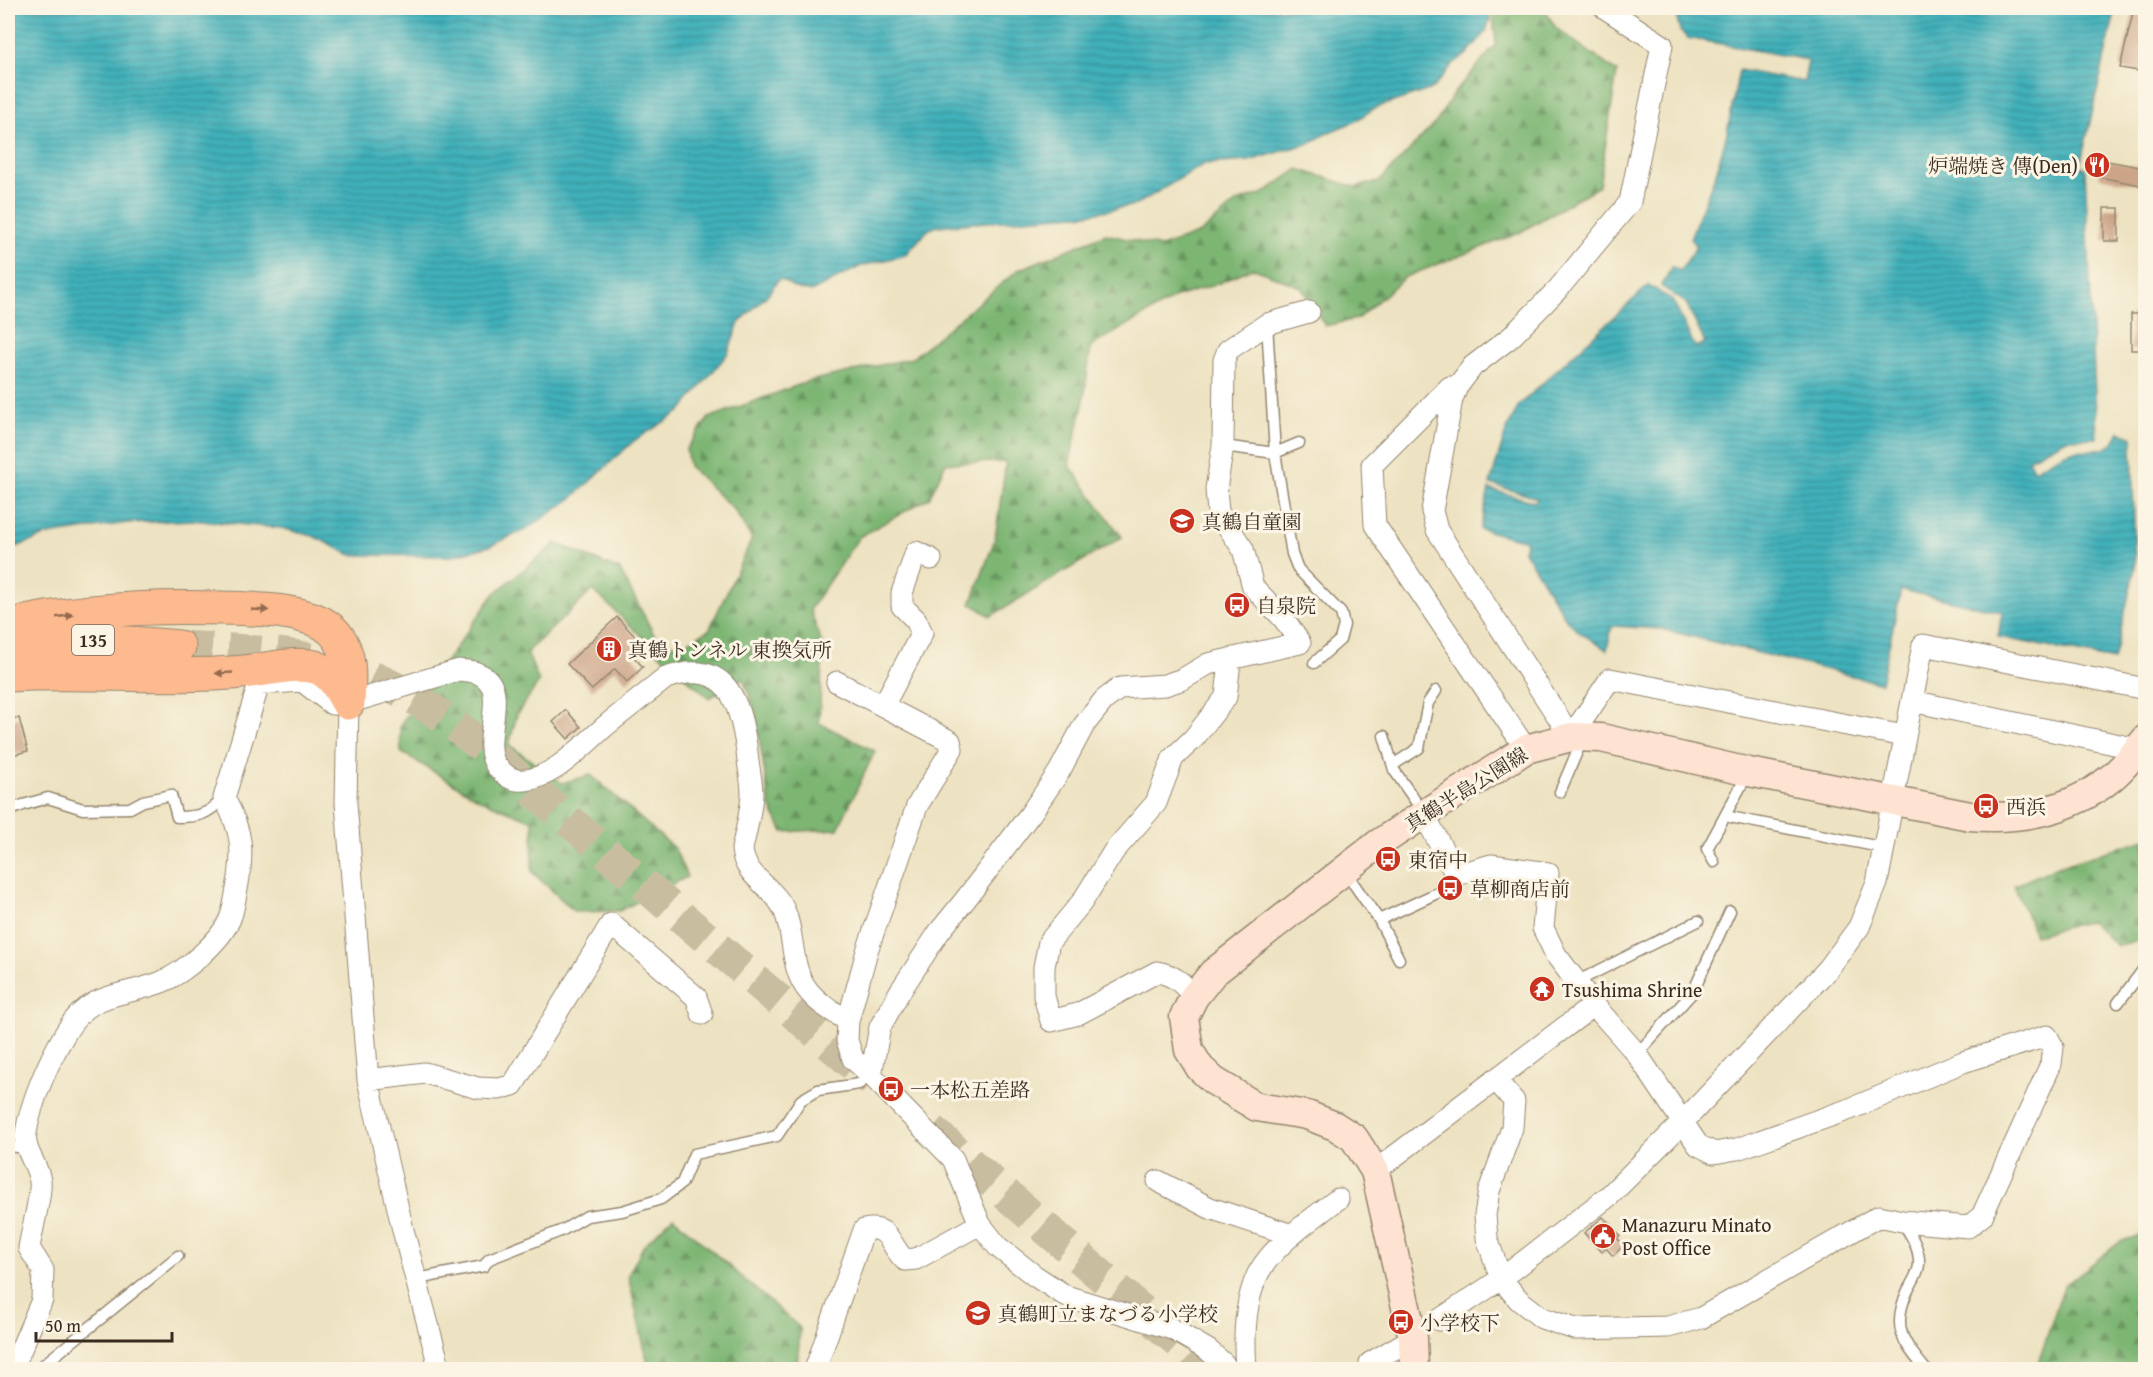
<svg xmlns="http://www.w3.org/2000/svg" width="2153" height="1377" viewBox="0 0 2153 1377" font-family="'Gentium Book Plus','Noto Serif JP',serif">
<defs>
<pattern id="forest-firs" width="22" height="20" patternUnits="userSpaceOnUse" patternTransform="scale(1.5)"><rect width="22" height="20" fill="#7db673"/><path d="M5 1l3.5 6h-7zM16 11l3.5 6h-7z" fill="#68945e"/></pattern>
<pattern id="water-rules" width="6" height="5" patternUnits="userSpaceOnUse" patternTransform="scale(1.5)"><rect width="6" height="5" fill="#40b0ba"/><path d="M0 2.5h6" fill="none" stroke="#378f97"/></pattern>
</defs>
<rect width="100%" height="100%" fill="#fcf5e5"/>
<filter id="ink" filterUnits="userSpaceOnUse"><feTurbulence type="fractalNoise" baseFrequency=".0167" numOctaves="2"/><feDisplacementMap in="SourceGraphic" scale="12" xChannelSelector="R" yChannelSelector="G"/><feConvolveMatrix kernelMatrix="1 2 1 2 8 2 1 2 1" color-interpolation-filters="sRGB"/></filter>
<filter id="wash" filterUnits="userSpaceOnUse"><feTurbulence type="fractalNoise" baseFrequency=".008" numOctaves="4" result="noise"/><feDisplacementMap in="SourceGraphic" scale="24" xChannelSelector="R" yChannelSelector="G"/><feGaussianBlur stdDeviation="1.35" result="paint"/><feColorMatrix in="noise" values="0 0 0 0 0 0 0 0 0 0 0 0 0 0 0 0 0 1.4 0 .05"/><feComposite in="paint" operator="in"/></filter>
<g filter="url(#wash)">
<rect width="100%" height="100%" fill="#ede2c1"/>
<path fill="url(#forest-firs)" stroke="#5c7048" stroke-width="1.5" d="M1492 8H1544L1556 28 1617 72 1599 186 1519 233 1405 277 1357 319 1325 326 1301 287 1252 268 1217 284 1176 297 1091 346 1083 405 1069 465 1122 537 991 616 971 604 995 539 1006 462 946 463 929 498 859 537 810 609 823 647 819 723 875 751 838 829 783 832 770 806 755 711 743 678 709 698 671 665 593 590 527 652 539 682 517 714 509 745 562 783 591 775 675 849 687 877 619 911 575 912 532 872 533 821 481 800 401 752 400 725 495 593 556 543 620 570 657 640 680 646 709 630 752 539 735 511 689 466 686 449 709 418 809 381 912 358 1018 270 1106 234 1161 247 1200 233 1237 202 1264 193 1298 169 1355 187 1379 182 1437 121 1454 93 1496 45Z
M2145 839V938L2117 946 2090 921 2035 935 2014 886 2052 869Z
M673 1217 800 1328 797 1369H649L628 1275 644 1245Z
M2145 1233V1369H2036L2064 1286 2120 1242Z"/>
<path fill="url(#water-rules)" stroke="#3e6d6c" stroke-width="1.5" d="M8 8H1489L1490 19 1486 32 1466 55 1454 63 1432 89 1375 108 1354 122 1329 132 1310 143 1249 161 1204 164 1136 205 1087 214 937 226 928 230 905 255 861 266 811 292 795 288 781 279 778 280 768 294 739 323 728 353 680 412 635 440 570 500 525 530 490 546 452 556 351 555 313 536 281 528 192 520 127 523 48 535 8 550Z
M1674 8H2116L2080 166 2085 168 2097 438 2067 439 2028 459 2034 470C2045 464 2060 453 2072 451 2093 448 2110 457 2120 431L2132 437 2135 568 2114 660 1998 637 2002 612 1901 590 1881 683 1661 629 1612 626 1607 650 1579 632 1566 619 1524 551 1526 541 1480 529 1489 489 1535 502 1537 498 1490 484 1506 431 1519 405 1649 285 1673 301 1695 347 1705 343 1686 303 1661 286 1672 267 1680 271 1697 246 1690 238 1716 173 1727 133 1739 70 1804 82 1808 60 1688 38 1680 31Z"/>
<g id="blocks">
<path fill="#cca487" d="M2134 8H2145V72L2120 68Z
M2102 160 2145 168V186L2099 177Z
M2104 208H2119V241H2104Z
M2131 314H2145V350H2131Z
M617 617 642 644 631 654 643 667 627 682 615 669 592 690 567 664Z
M566 710 581 727 568 739 553 722Z
M19 718 28 751 8 756V721Z
M1603 1217 1620 1235 1617 1238 1624 1245 1613 1256 1606 1248 1602 1252 1584 1233Z"/>
</g>
</g>
<g filter="url(#ink)">
<use href="#blocks" fill-opacity="0" stroke="#948670" stroke-width="1.5"/>
<g fill="none" stroke-linecap="round" stroke-linejoin="round">
<path stroke="#c9bda0" stroke-width="33" stroke-dasharray="33 16" stroke-linecap="butt" d="M179 647C232 650 288 651 339 666 393 680 440 713 483 747L873 1081
M931 1130 1211 1370"/>
<g stroke="#948670" stroke-width="13">
<path id="service" d="M1267 324 1275 453 1292 554 1298 569 1341 613 1344 625 1340 640 1314 663
M1223 446 1275 453 1299 443
M1384 736 1394 770 1423 812
M1393 765 1419 748 1428 703 1436 691
M1560 792 1582 740
M8 811 23 805 48 798 83 809 130 808 143 801 171 795 177 817C200 817 208 814 224 798
M1725 816 1885 848
M1714 862 1707 849 1748 773
M1344 870 1379 920 1399 959
M1379 920 1450 887 1456 875
M1576 982 1698 921
M2118 1003 2146 966
M1637 1054 1693 992 1730 911
M8 1146 27 1148
M1902 1221C1910 1234 1920 1248 1919 1264 1919 1272 1912 1283 1908 1290 1891 1327 1902 1341 1926 1370
M417 1279 484 1266 489 1259 563 1230 587 1216 622 1211 661 1199 682 1183 694 1154 777 1136 801 1100 818 1090 859 1084 871 1075
M37 1370 178 1256"/>
</g>
<g stroke="#948670" stroke-width="23">
<path id="minor" d="M1605 8 1662 45 1630 202 1558 289 1511 337 1473 366 1457 387 1452 399 1432 511 1437 530 1571 737 1610 679 1904 736
M1457 387H1450L1372 465 1375 525 1526 749
M837 682 950 741 952 749 917 806 867 951 848 1021 847 1040 853 1059 871 1075 953 1159 980 1224 998 1247 1035 1276 1066 1296 1172 1329 1208 1350 1224 1364 1227 1370
M1912 701 1923 645 2146 689
M348 703 346 803 368 1080 403 1230 440 1370
M883 706 922 633 916 620 902 606V593L916 552 931 559
M1424 814 1456 875 1491 865 1548 873 1543 928 1556 955 1594 1005 1637 1054 1698 1145 1714 1153 1737 1149 1850 1109 1963 1062 2047 1036 2053 1047 2051 1064 1982 1216 1968 1227 1902 1221 1879 1216 1701 1318 1668 1327 1575 1329 1542 1318 1519 1300 1501 1279 1487 1238 1485 1215 1489 1191 1512 1128 1514 1101 1495 1079
M1194 997C1183 983 1174 975 1157 972L1078 1014 1051 1021 1044 996V967L1049 942 1082 902 1114 851 1156 803 1173 758 1194 738 1226 697 1230 661
M871 1075 880 1027 899 993 939 932 965 900 1031 813 1059 772 1084 725 1104 700 1120 688 1165 685 1183 679 1208 664 1300 643 1284 619 1253 587 1243 549 1218 512 1216 489 1223 446 1224 360 1228 350 1267 324 1309 312
M368 1080 425 1073 478 1088 499 1089 513 1085 611 924 696 997 702 1014
M1375 1171 1594 1005
M1158 1181 1210 1208 1292 1235
M1439 1320 1501 1279 1609 1196 1683 1122 1828 969 1859 927 1877 883 1912 701 2138 749
M1370 1363 1413 1338
M13 1368 42 1300 43 1270 29 1248C31 1234 42 1193 40 1181 38 1164 23 1151 26 1133 31 1101 49 1060 66 1032 90 991 121 997 159 983 183 974 223 940 231 916 234 908 235 898 237 889 244 852 243 832 224 798L259 684 302 681 332 704 348 703 459 670C465 671 472 671 477 673 515 687 476 742 498 768 504 774 509 779 517 780 550 784 586 742 609 723 628 708 647 693 666 678 728 657 740 702 747 752 748 766 752 780 752 794 751 812 746 831 742 849 744 878 775 886 785 912 794 934 791 962 803 983 813 1001 831 1010 848 1021
M815 1370 864 1230C891 1224 889 1246 905 1260L916 1259 980 1224
M1246 1370C1244 1340 1244 1311 1254 1283 1265 1250 1311 1220 1338 1199"/>
</g>
<g stroke="#948670" stroke-width="28">
<path id="tertiary" d="M8 1359 14 1370"/>
</g>
<g stroke="#948670" stroke-width="31">
<path id="secondary" d="M1414 1370 1413 1338 1375 1171 1354 1138 1335 1126 1307 1115 1257 1107 1214 1081 1200 1068 1189 1050 1184 1017 1194 997 1213 973 1378 844 1424 814 1526 749 1571 737 1601 738 1749 772 1970 816C2021 820 2071 811 2111 778 2125 767 2135 752 2146 739"/>
</g>
<g stroke="#948670" stroke-width="35">
<path id="trunk" d="M8 626C77 609 150 606 221 608 248 609 277 609 303 616 316 619 330 626 338 637 352 656 349 681 348 703
M8 646C68 639 119 641 179 647
M8 675C77 671 145 677 214 674 227 673 239 673 251 671 271 669 296 662 315 667 332 672 340 689 348 703"/>
</g>
<use href="#service" stroke="#fff" stroke-width="10"/>
<use href="#minor" stroke="#fff" stroke-width="21"/>
<use href="#tertiary" stroke="#fff" stroke-width="26"/>
<use href="#secondary" stroke="#fee3d2" stroke-width="28"/>
<use href="#trunk" stroke="#fcba8e" stroke-width="33"/>
</g>
<defs><path id="oneway-solid" d="M-6-.8H1V-3.2L6.5 0L1 3.2V.8H-6Z" transform="scale(1.5)"/></defs>
<g fill="#926b50">
<use href="#oneway-solid" transform="translate(260 610) rotate(3)"/>
<use href="#oneway-solid" transform="translate(65 616) rotate(-8)"/>
<use href="#oneway-solid" transform="translate(224 673) rotate(177)"/>
</g>
</g>
<defs>
<g id="restaurant-disc" transform="scale(1.35)"><circle r="9.5" fill="#c8321e" stroke="#fcf5e5"/><path d="M-5-6h1v4h1v-4h1v4h1v-4h1v5L-1.5 .5V6h-2V.5L-5-1ZM5-6V6H3V1.5H1.5Q1.5-4 5-6Z" fill="#fff"/></g>
<g id="school-disc" transform="scale(1.35)"><circle r="9.5" fill="#c8321e" stroke="#fcf5e5"/><path d="M0-5L7-2L0 1L-7-2ZM-4 1L0 2.5L4 1V4Q0 6-4 4Z" fill="#fff"/></g>
<g id="bus-disc" transform="scale(1.35)"><circle r="9.5" fill="#c8321e" stroke="#fcf5e5"/><path d="M-5-6H5V4H4V6H2V4H-2V6H-4V4H-5ZM-3.5-4V0h7V-4ZM-3.5 1.2v1.5H-2V1.2ZM2 1.2v1.5H3.5V1.2Z" fill="#fff"/></g>
<g id="building-disc" transform="scale(1.35)"><circle r="9.5" fill="#c8321e" stroke="#fcf5e5"/><path d="M-4-6H4V6H1V3H-1V6H-4ZM-2.5-4.3h1.7v1.8h-1.7ZM.8-4.3h1.7v1.8H.8ZM-2.5-1h1.7V.8h-1.7ZM.8-1h1.7V.8H.8Z" fill="#fff"/></g>
<g id="temple-disc" transform="scale(1.35)"><circle r="9.5" fill="#c8321e" stroke="#fcf5e5"/><path d="M0-6L5-2H3V0L6.5 2.5H4V6H1.5V3h-3V6H-4V2.5H-6.5L-3 0V-2H-5Z" fill="#fff"/></g>
<g id="civic-disc" transform="scale(1.35)"><circle r="9.5" fill="#c8321e" stroke="#fcf5e5"/><path d="M-.6-6.5H3V-4.5H.6V-3L4-1V1h2V6H-6V1h2V-1L-.6-3ZM-1.2 2.5V6h2.4V2.5Z" fill="#fff"/></g>
</defs>
<g fill-rule="evenodd">
<use href="#restaurant-disc" x="2097" y="165"/>
<use href="#school-disc" x="1182" y="521"/>
<use href="#bus-disc" x="1237" y="605"/>
<use href="#building-disc" x="609" y="649"/>
<use href="#bus-disc" x="1986" y="806"/>
<use href="#bus-disc" x="1388" y="859"/>
<use href="#bus-disc" x="1450" y="888"/>
<use href="#temple-disc" x="1542" y="989"/>
<use href="#bus-disc" x="891" y="1089"/>
<use href="#civic-disc" x="1603" y="1236"/>
<use href="#school-disc" x="978" y="1313"/>
<use href="#bus-disc" x="1401" y="1322"/>
</g>
<g text-anchor="middle" dominant-baseline="central" stroke-width="6" stroke-linejoin="round" paint-order="stroke">
<rect fill="#fcf5e5" stroke="#75675a" stroke-width="1.5" x="72" y="625" width="42" height="30" rx="4.5"/>
<g font-size="18" font-weight="bold" fill="#3b2a1e">
<text x="93" y="640">135</text>
</g>
<g font-size="20" fill="#3b2a1e" stroke="#fcf5e5" text-anchor="start">
<text x="2078" y="165" text-anchor="end">炉端焼き 傳(Den)</text>
<text x="1202" y="521">真鶴自童園</text>
<text x="1256" y="605">自泉院</text>
<text x="628" y="649">真鶴トンネル 東換気所</text>
<text x="2006" y="806">西浜</text>
<text x="1408" y="859">東宿中</text>
<text x="1470" y="888">草柳商店前</text>
<text x="1562" y="989">Tsushima Shrine</text>
<text x="910" y="1089">一本松五差路</text>
<text x="1622" y="1224">Manazuru Minato<tspan x="1622" dy="23">Post Office</tspan></text>
<text x="998" y="1313">真鶴町立まなづる小学校</text>
<text x="1420" y="1322">小学校下</text>
</g>
<g font-size="20" fill="#3b2a1e" stroke="#fcf5e5">
<text transform="translate(1466 789) rotate(-32)">真鶴半島公園線</text>
</g>
</g>
<rect width="2153" height="1377" fill="none" stroke="#fcf5e5" stroke-width="30"/>
<path d="M36 1332v9h136v-9" fill="none" stroke="#3b2a1e" stroke-width="3"/>
<text x="45" y="1332" font-size="18" fill="#3b2a1e" stroke="#fcf5e5" stroke-width="4.5" paint-order="stroke">50 m</text>
</svg>
